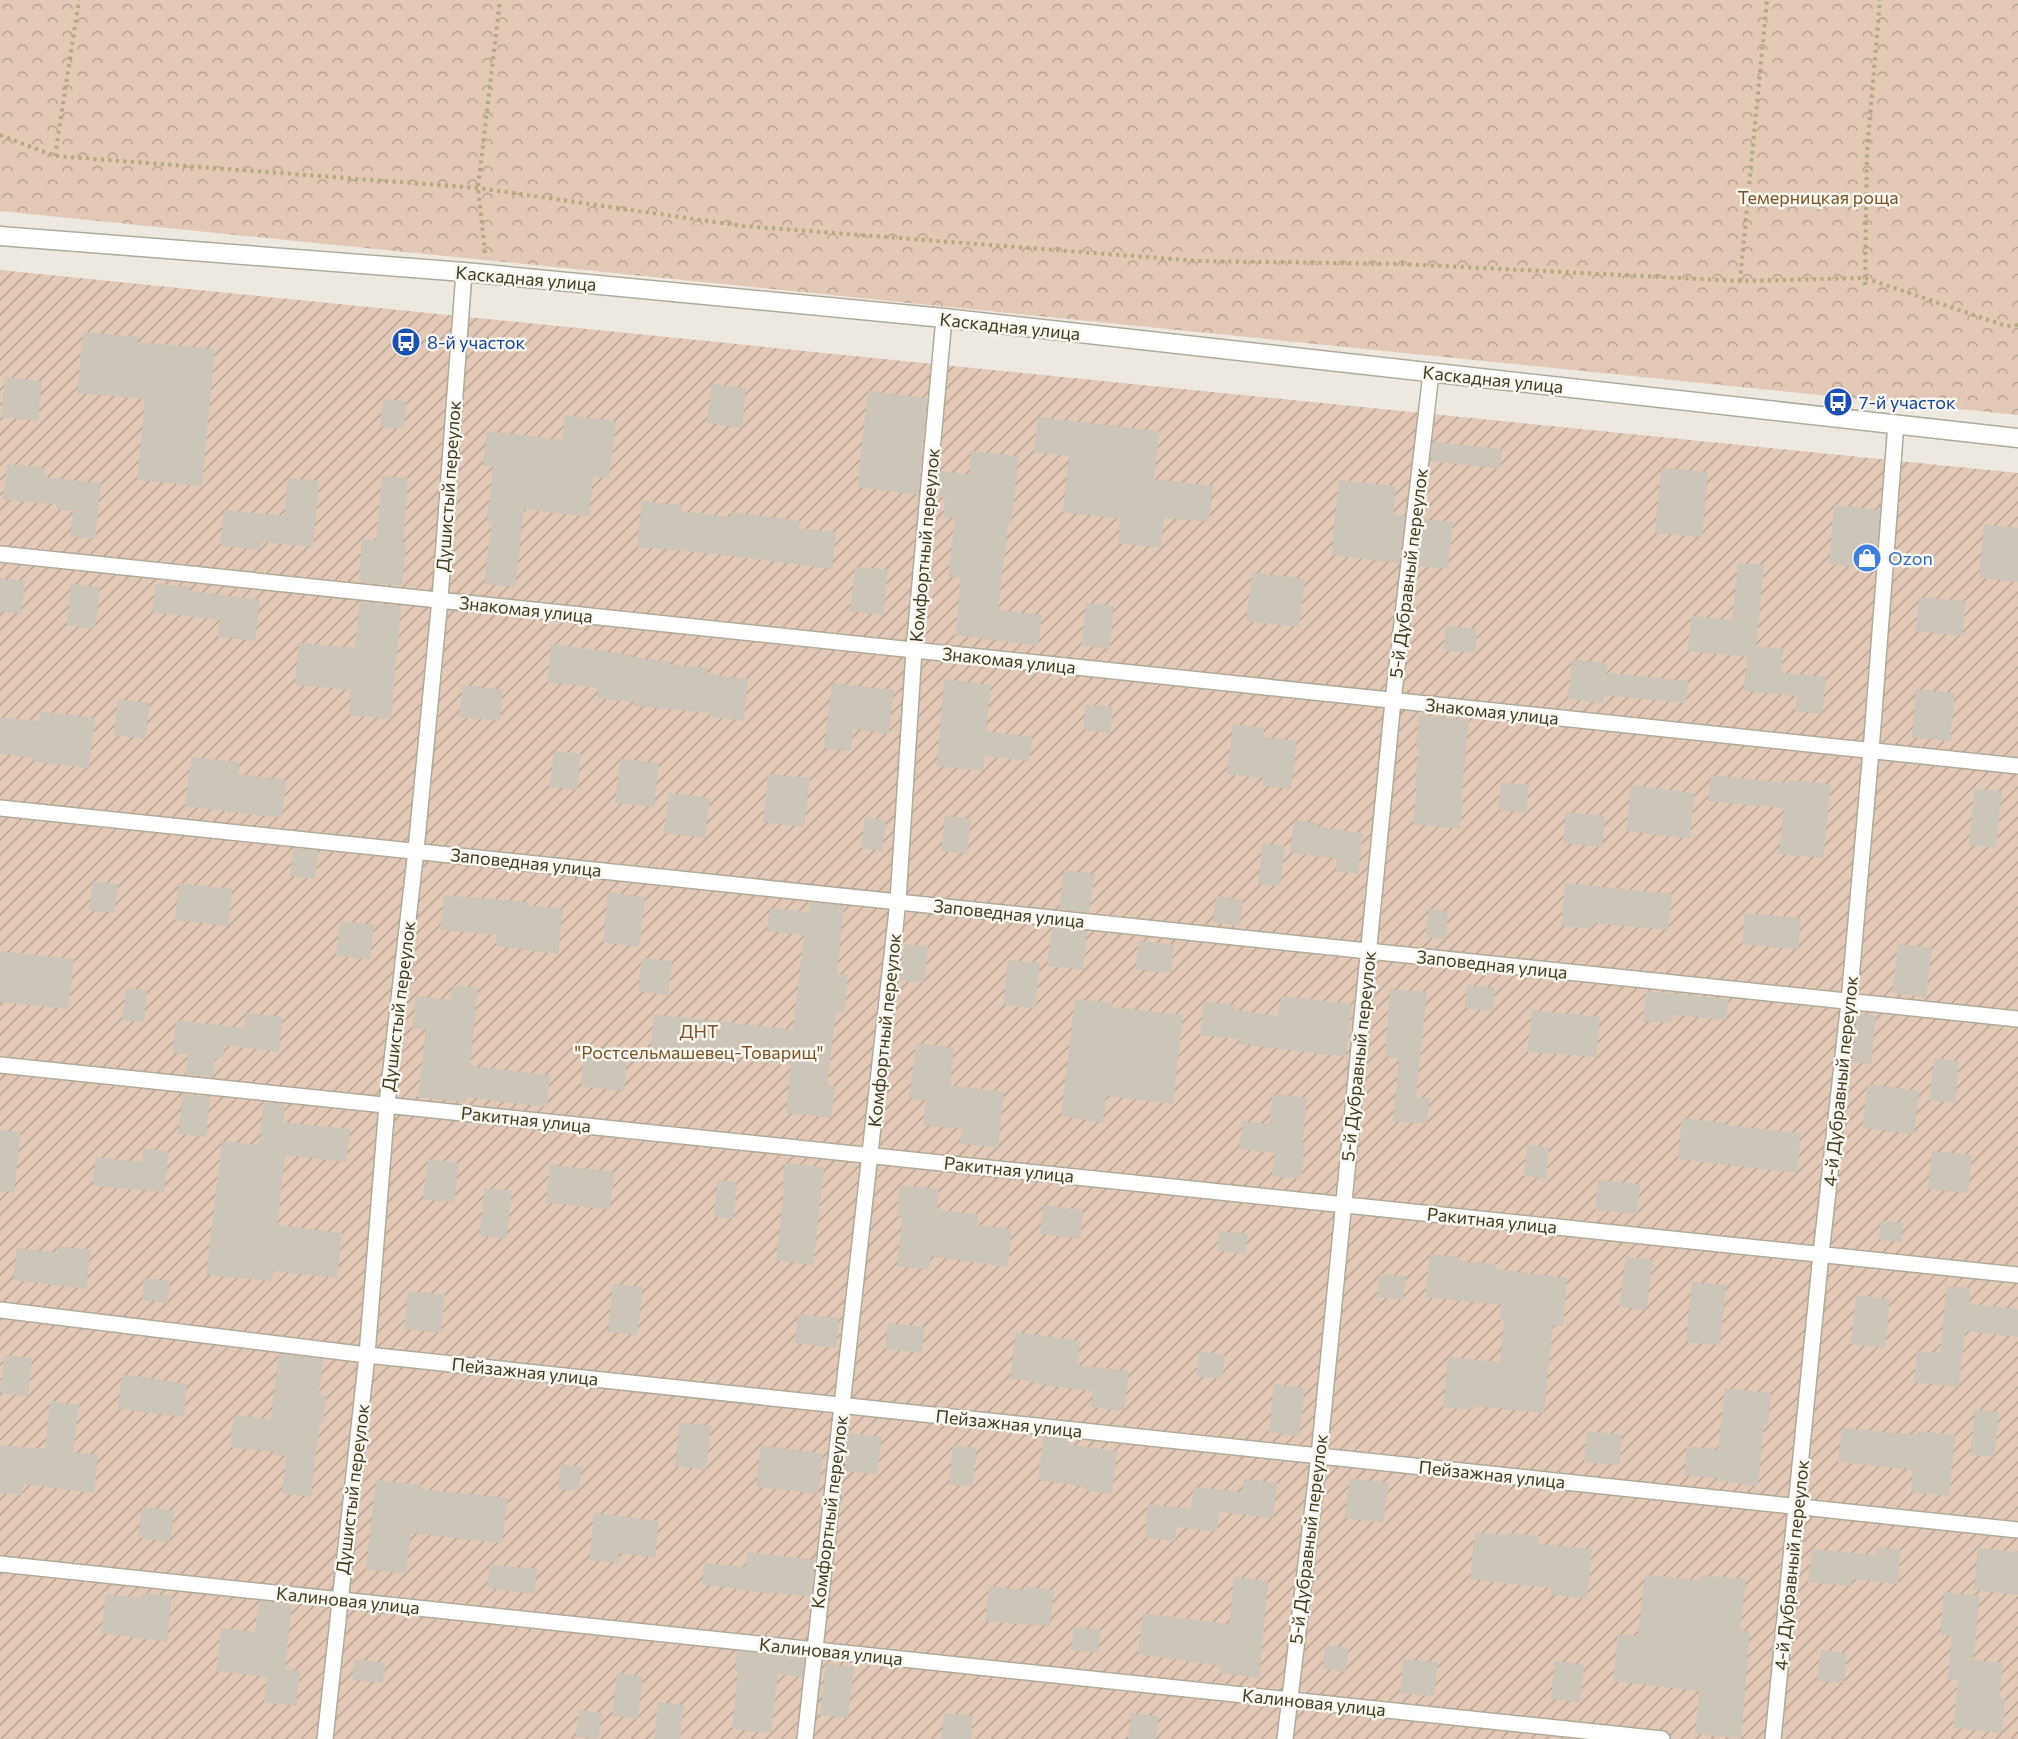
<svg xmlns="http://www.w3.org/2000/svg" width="2018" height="1739" viewBox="0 0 2018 1739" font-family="Commissioner,sans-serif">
<defs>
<pattern id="forest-crowns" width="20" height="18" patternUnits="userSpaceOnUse" patternTransform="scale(1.5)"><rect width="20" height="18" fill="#e1c8b7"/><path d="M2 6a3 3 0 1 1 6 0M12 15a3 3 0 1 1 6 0" fill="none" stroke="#b8a494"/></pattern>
<pattern id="garden-furrows" width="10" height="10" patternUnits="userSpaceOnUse" patternTransform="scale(1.5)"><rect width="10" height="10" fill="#e1c8b7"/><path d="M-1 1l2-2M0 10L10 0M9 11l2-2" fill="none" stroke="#b8a494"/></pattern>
</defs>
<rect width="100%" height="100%" fill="#ede9e1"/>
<path fill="url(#forest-crowns)" d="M0 0H2018V415L0 211Z"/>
<path fill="url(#garden-furrows)" d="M0 270 2018 473V1739H0Z"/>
<path fill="#cbc6b9" d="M83 332 139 337 138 342 215 349 202 486 137 480 145 399 77 393Z
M5 377 42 381 38 421 1 417Z
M712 384 746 388 742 428 707 423Z
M868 391 927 398 918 495 857 487Z
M383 399 406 401 404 429 380 427Z
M565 415 616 421 609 478 593 477 589 517 524 509 515 587 484 584 492 522H487L493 466 483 465 487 431 562 440Z
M1038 417 1159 431 1154 479 1213 486 1209 522 1164 518 1161 548 1118 543 1120 519 1063 512 1069 456 1034 452Z
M1433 442 1502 449 1500 469 1431 461Z
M971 451 1019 456 1011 525H1008L998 610 1042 615 1038 646 955 635 961 578 948 577 955 518 943 517 945 498 938 497 940 471 969 475Z
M7 464 45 468 44 477 101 483 95 539 70 537 73 511 56 509V504L3 500Z
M1661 468 1708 472 1702 537 1655 533Z
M382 476 408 478 403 542 406 543 402 586 362 582V580L359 579 362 539 376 540Z
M288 478 319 481 313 547 261 542 260 550 220 546 224 510 284 516Z
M1339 480 1396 486 1393 515 1405 516 1399 563 1331 555Z
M642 501 682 505 681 511 731 517V512L800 521 799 528 836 532 832 569 718 554 637 547Z
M1834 505 1880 510 1875 569 1829 564Z
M1424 519 1453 522 1448 569 1418 566Z
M1984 524 2018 528V582L1979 578Z
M1738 563 1764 565 1756 646 1783 649 1781 673 1826 677 1822 714 1795 711 1797 696 1744 691 1747 657 1688 651 1691 616 1732 620Z
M855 567 888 570 883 615 850 611Z
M1252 572 1305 579 1299 627 1246 621Z
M0 578 25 581 21 614 0 611Z
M71 584 100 587 95 629 67 625Z
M156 584 190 587V591L260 600 255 641 218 637 220 620 152 612Z
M1919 597 1966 601 1962 636 1915 631Z
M360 602 400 606 399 610H401L391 719 349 715 351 690 295 685 299 643 355 648Z
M1086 603 1114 606 1109 649 1081 645Z
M1446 626 1477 629 1475 653 1443 650Z
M551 644 633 655 632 657 670 662V664L708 668V674L748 679 744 721 710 717V713L633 706 634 702 597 698 598 688 547 682Z
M1572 659 1607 663 1606 673 1688 681 1686 703 1604 695 1603 703 1568 699Z
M944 679 991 685 986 731 1032 737 1029 761 985 756 983 771 937 766Z
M832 683 894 690 889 734 853 729 851 751 824 748Z
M463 685 503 690 500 721 459 717Z
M1916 689 1955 693 1950 741 1912 738Z
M118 699 150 703 145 739 114 735Z
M1086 704 1113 707 1110 733 1083 730Z
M40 711 95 718 89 768 34 762 35 758 0 754V717L39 721Z
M1419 715 1469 720 1461 799H1463L1460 829 1413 824 1417 786 1415 785 1419 749H1416Z
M1233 724 1264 728 1263 737 1297 741 1291 789 1263 786V778L1227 774Z
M554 751 581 754 577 790 549 787Z
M191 757 239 762 238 774 286 780 282 818 185 806Z
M620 759 659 763 654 807 615 803Z
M768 774 810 778 804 827 763 822Z
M1711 775 1788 783 1789 780 1831 784 1823 858 1779 854 1784 808 1708 801Z
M1501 782 1529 785 1526 813 1498 810Z
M1631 785 1694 793 1690 839 1626 831Z
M1974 789 2002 791 1996 848 1969 845Z
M669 793 710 798 705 838 664 833Z
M1566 812 1605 816 1602 847 1563 843Z
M945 816 971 819 967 854 941 851Z
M865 817 886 820 882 851 861 848Z
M1294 820 1319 823 1318 827 1363 833 1358 874 1336 871 1337 859 1290 853Z
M1263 843 1285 846 1280 886 1258 884Z
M294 848 318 851 315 879 290 876Z
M1064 870 1095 874 1089 912 1059 909Z
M93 881 118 884 114 913 89 910Z
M179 883 232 889 228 926 175 920Z
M1565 883 1672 894 1668 930 1593 923 1592 929 1561 926Z
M608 892 645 897 639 947 603 942Z
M444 895 528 902V905L563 909 558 954 496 946 497 935 440 930Z
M1216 896 1243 900 1240 926 1213 922Z
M810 902 844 906 837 974 848 975 844 1013 836 1012 827 1085 835 1086 831 1118 786 1113 791 1065 752 1060 753 1057 709 1052 708 1057 670 1053 669 1056 650 1054 654 1014 793 1030 804 935 767 931 770 908 809 912Z
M1429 909 1448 911 1446 939 1426 937Z
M1745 913 1801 918 1798 949 1742 944Z
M340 921 374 925 370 960 336 956Z
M1052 928 1087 931 1083 970 1047 966Z
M1139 941 1174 945 1171 973 1135 969Z
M904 944 928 946 924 983 900 980Z
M1898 944 1932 948 1926 997 1892 993Z
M0 951 74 959 68 1009 0 1002Z
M642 958 672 961 668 995 638 991Z
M1008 960 1040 963 1035 1009 1003 1005Z
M453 985 478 988 470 1066 550 1075 547 1107 466 1097 465 1102 418 1097 426 1030 412 1028 416 996 451 1000Z
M1467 985 1495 988 1493 1011 1465 1008Z
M126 988 147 990 144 1022 122 1020Z
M1390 989 1427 992 1416 1097 1430 1098 1427 1124 1393 1121 1399 1058 1385 1057Z
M1646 991 1729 999 1726 1020 1673 1015 1672 1023 1643 1021Z
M1281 996 1352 1004 1346 1057 1239 1044V1039L1200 1035 1204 1001 1236 1005 1235 1010 1278 1016Z
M1075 999 1113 1003 1112 1007 1183 1015 1173 1104 1106 1096 1103 1123 1061 1116Z
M1532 1010 1600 1017 1596 1057 1527 1052Z
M246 1013 283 1017 279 1052 224 1045 223 1058H215L213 1077 185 1074 188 1054 172 1053 176 1020 244 1028Z
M1858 1013 1876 1016 1871 1064 1852 1062Z
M916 1043 954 1048 950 1085 1004 1092 998 1148 960 1144 962 1129 923 1125 926 1101 909 1099Z
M584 1055 627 1059 624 1091 581 1086Z
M1934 1058 1959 1061 1955 1103 1929 1100Z
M1868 1084 1919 1091 1914 1134 1862 1128Z
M183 1094 210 1097 206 1137 178 1134Z
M1273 1094 1307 1098 1302 1146H1305L1301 1179 1272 1176 1275 1153 1239 1149 1243 1121 1269 1124Z
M264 1102 285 1104 283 1122 350 1129 346 1162 285 1155 277 1225 342 1233 337 1278 273 1271 272 1281 206 1275 222 1141 259 1145Z
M1682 1118 1725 1123V1125L1801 1133 1797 1173 1678 1159Z
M0 1130 21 1132 14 1192 0 1191Z
M1527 1145 1549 1148 1546 1179 1524 1176Z
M143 1148 169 1151 164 1192 92 1186 96 1157 142 1162Z
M1932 1151 1972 1155 1968 1193 1928 1189Z
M428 1159 459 1163 454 1203 423 1199Z
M785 1163 824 1167 813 1265 776 1260 784 1189H782Z
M550 1165 614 1172 610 1210 546 1202Z
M718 1180 737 1182 733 1219 714 1217Z
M1598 1180 1640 1184 1637 1214 1595 1210Z
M900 1185 939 1189 937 1210 978 1214 977 1225 1012 1229 1008 1267 931 1256 929 1270 897 1266 902 1217 897 1216Z
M485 1188 512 1191 506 1239 479 1236Z
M1043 1205 1083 1210 1080 1239 1040 1234Z
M1881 1221 1903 1223 1901 1242 1879 1240Z
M1219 1231 1248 1234 1245 1254 1217 1251Z
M58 1246 91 1250 86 1289 13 1280 17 1248 57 1253Z
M1430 1254 1459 1257 1458 1261 1497 1264 1496 1269 1567 1278 1563 1326 1553 1325 1544 1413 1475 1406 1474 1410 1443 1407 1448 1357 1500 1362 1504 1320H1500L1501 1305 1425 1297Z
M1626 1257 1653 1260 1646 1310 1619 1307Z
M1380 1274 1406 1276 1403 1300 1377 1297Z
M144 1278 170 1281 168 1303 142 1300Z
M1692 1282 1726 1285 1720 1345 1686 1342Z
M613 1284 643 1287 637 1335 608 1332Z
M1947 1286 1970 1288 1969 1304 2018 1309V1337L1965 1331 1959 1387 1914 1382 1917 1351 1940 1353Z
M408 1291 445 1295 441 1333 404 1329Z
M1856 1295 1890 1299 1885 1348 1851 1344Z
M798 1314 839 1318 836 1348 795 1343Z
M888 1323 925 1327 922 1353 885 1349Z
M1016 1332 1080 1341 1077 1365 1129 1371 1124 1411 1091 1407 1093 1391 1042 1385 1043 1383 1010 1379Z
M1199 1351 1225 1355 1222 1379 1196 1376Z
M279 1354 323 1359 319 1395H326L323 1423 320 1422 315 1460 311 1497 282 1493 286 1456 275 1455V1452L230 1447 234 1415 271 1419Z
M4 1355 32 1358 28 1396 0 1393Z
M122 1374 187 1384 184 1417 118 1409Z
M1274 1384 1305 1388 1299 1436 1269 1432Z
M1725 1388 1771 1393 1768 1425 1764 1424 1758 1486 1717 1481V1478L1684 1475 1687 1446 1718 1450Z
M50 1401 79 1405 73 1452 98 1455 94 1493 23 1484 22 1495 0 1493V1445L45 1449Z
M1975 1409 1999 1412 1994 1457 1970 1455Z
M680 1422 711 1426 706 1470 675 1466Z
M1842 1428 1917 1435V1431L1955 1435 1949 1496 1911 1492 1913 1470 1838 1462Z
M1587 1431 1622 1435 1619 1465 1584 1462Z
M849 1433 882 1437 877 1474 845 1471Z
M1043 1436 1070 1439V1445L1117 1451 1112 1494 1083 1490V1486L1038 1480Z
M761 1445 823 1454 818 1494 756 1487Z
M953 1445 977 1448 972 1487 949 1484Z
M561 1464 582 1467 579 1491 558 1489Z
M1350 1478 1389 1483 1383 1523 1344 1518Z
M1244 1479 1277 1483 1273 1518 1219 1512 1217 1532 1177 1527 1175 1541 1145 1538 1148 1504 1191 1509 1194 1487 1242 1492Z
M376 1480 421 1485V1489L508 1498 502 1543 411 1533 406 1574 366 1569Z
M142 1507 174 1511 170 1542 138 1538Z
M594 1513 659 1521 655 1558 619 1553 618 1563 589 1560Z
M1475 1532 1510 1536V1533L1539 1536 1538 1544 1592 1549 1587 1598 1550 1595 1551 1588 1470 1579Z
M1877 1547 1901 1550 1898 1584 1852 1579 1851 1586 1808 1582 1812 1549 1876 1555Z
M1978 1548 2018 1552V1595L1974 1590Z
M748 1552 815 1560 811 1597 770 1592V1594L702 1584 704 1563 746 1567Z
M490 1564 537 1569 534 1594 487 1588Z
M1645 1575 1700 1580V1575L1746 1579 1740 1630 1750 1631 1741 1738 1695 1734 1699 1691 1613 1681 1618 1634 1638 1636Z
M1234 1577 1268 1581 1259 1678 1220 1673V1666L1138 1654 1143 1613 1229 1624Z
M989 1586 1026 1590V1587L1054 1590 1050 1626 985 1621Z
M1944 1592 1980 1596 1973 1660 2003 1663 1999 1698 2005 1699 2002 1733 1953 1728 1958 1680 1947 1679 1952 1636 1940 1635Z
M142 1593 172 1596 167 1642 101 1633 106 1594 141 1598Z
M259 1601 292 1605 285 1669 300 1671 296 1706 264 1702 267 1677 216 1671 221 1628 255 1632Z
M1074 1627 1101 1630 1098 1653 1071 1650Z
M1325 1645 1348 1648 1346 1672 1323 1669Z
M1821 1650 1847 1653 1844 1683 1817 1681Z
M737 1651 804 1658 802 1677 778 1674 771 1733 732 1729 738 1671H735Z
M355 1659 385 1663 383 1683 352 1680Z
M1403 1659 1438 1662 1434 1696 1400 1693Z
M1555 1661 1584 1664 1580 1702 1551 1699Z
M826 1664 854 1667 848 1718 820 1715Z
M617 1673 643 1676 638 1719 612 1716Z
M658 1702 684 1705 680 1739H654Z
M579 1710 602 1713 599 1739 576 1737Z
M944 1713 973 1716 971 1739H941Z
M1131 1713 1159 1716 1156 1739H1128Z"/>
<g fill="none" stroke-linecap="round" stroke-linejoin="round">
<g stroke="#afab9b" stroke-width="18">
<path id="service" d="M0 554 2018 766
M0 808 2018 1019
M0 1065 2018 1275
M0 1310 367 1355 2018 1530
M0 1564 1662 1739
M325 1739 367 1355 387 1104 416 850 440 599 464 272
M805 1739 898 901 914 650 944 318
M1285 1739 1319 1456 1393 701 1431 373
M1773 1739 1821 1254 1849 1002 1871 751 1896 423"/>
</g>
<g stroke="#afab9b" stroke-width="21">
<path id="tertiary" d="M0 236 464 272 944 318 2018 438"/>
</g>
<path stroke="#b4ab7e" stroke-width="4" stroke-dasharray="3 4.5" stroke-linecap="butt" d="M0 135 55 156 478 188 743 226 1198 261 1403 264 1740 281 1865 278 2006 326 2018 325
M55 156 79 0
M485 253 478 188 500 0
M1740 281 1767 0
M1865 285 1867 152 1880 0"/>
<use href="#service" stroke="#fff" stroke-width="15"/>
<use href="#tertiary" stroke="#fff" stroke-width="18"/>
</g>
<defs>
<g id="bus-disc" transform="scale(1.5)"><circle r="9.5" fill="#1a4fb4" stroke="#f9f7f2"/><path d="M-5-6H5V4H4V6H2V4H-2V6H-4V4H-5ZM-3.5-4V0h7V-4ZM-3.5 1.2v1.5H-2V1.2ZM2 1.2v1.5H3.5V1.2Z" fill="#fff"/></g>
<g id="shop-disc" transform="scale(1.5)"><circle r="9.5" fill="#3f7fe0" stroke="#f9f7f2"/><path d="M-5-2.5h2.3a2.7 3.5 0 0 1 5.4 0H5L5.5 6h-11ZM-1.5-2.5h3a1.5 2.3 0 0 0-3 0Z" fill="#fff"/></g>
</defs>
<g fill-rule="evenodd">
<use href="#bus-disc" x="406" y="342"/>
<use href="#bus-disc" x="1838" y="402"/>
<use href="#shop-disc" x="1867" y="558"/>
</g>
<g text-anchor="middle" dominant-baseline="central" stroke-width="5" stroke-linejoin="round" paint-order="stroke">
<g font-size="18" fill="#7b5225" stroke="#f9f7f2">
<text x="1818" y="197">Темерницкая роща</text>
<text x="699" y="1031">ДНТ<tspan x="699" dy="21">"Ростсельмашевец-Товарищ"</tspan></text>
</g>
<g font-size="18" fill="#403c1f" stroke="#f9f7f2">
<text transform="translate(526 278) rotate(5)">Каскадная улица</text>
<text transform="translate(1010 326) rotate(6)">Каскадная улица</text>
<text transform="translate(1493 379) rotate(6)">Каскадная улица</text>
<text transform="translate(448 486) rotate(-86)">Душистый переулок</text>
<text transform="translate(924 545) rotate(-85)">Комфортный переулок</text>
<text transform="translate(1408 573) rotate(-83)">5-й Дубравный переулок</text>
<text transform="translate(526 609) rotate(6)">Знакомая улица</text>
<text transform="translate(1009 660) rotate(6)">Знакомая улица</text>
<text transform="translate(1492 711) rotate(6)">Знакомая улица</text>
<text transform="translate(526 862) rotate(6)">Заповедная улица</text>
<text transform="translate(1009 913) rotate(6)">Заповедная улица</text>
<text transform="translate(1492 964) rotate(6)">Заповедная улица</text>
<text transform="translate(398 1006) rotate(-83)">Душистый переулок</text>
<text transform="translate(884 1030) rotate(-84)">Комфортный переулок</text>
<text transform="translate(1358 1056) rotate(-84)">5-й Дубравный переулок</text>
<text transform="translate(1840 1081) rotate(-84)">4-й Дубравный переулок</text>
<text transform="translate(526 1119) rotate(6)">Ракитная улица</text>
<text transform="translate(1009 1169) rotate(6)">Ракитная улица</text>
<text transform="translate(1492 1220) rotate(6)">Ракитная улица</text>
<text transform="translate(525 1371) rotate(6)">Пейзажная улица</text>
<text transform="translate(1009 1423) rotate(6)">Пейзажная улица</text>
<text transform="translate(1492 1474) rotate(6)">Пейзажная улица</text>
<text transform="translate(352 1489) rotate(-83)">Душистый переулок</text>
<text transform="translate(829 1512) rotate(-83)">Комфортный переулок</text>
<text transform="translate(1308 1539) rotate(-83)">5-й Дубравный переулок</text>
<text transform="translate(1791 1565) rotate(-84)">4-й Дубравный переулок</text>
<text transform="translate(348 1600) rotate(6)">Калиновая улица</text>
<text transform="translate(831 1651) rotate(6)">Калиновая улица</text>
<text transform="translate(1314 1702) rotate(6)">Калиновая улица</text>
</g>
<g font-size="18" fill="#164399" stroke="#f9f7f2" text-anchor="start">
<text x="427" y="342">8-й участок</text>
<text x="1859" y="402">7-й участок</text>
</g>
<g font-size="18" fill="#366cbe" stroke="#f9f7f2" text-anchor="start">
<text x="1888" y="558">Ozon</text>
</g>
</g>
</svg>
